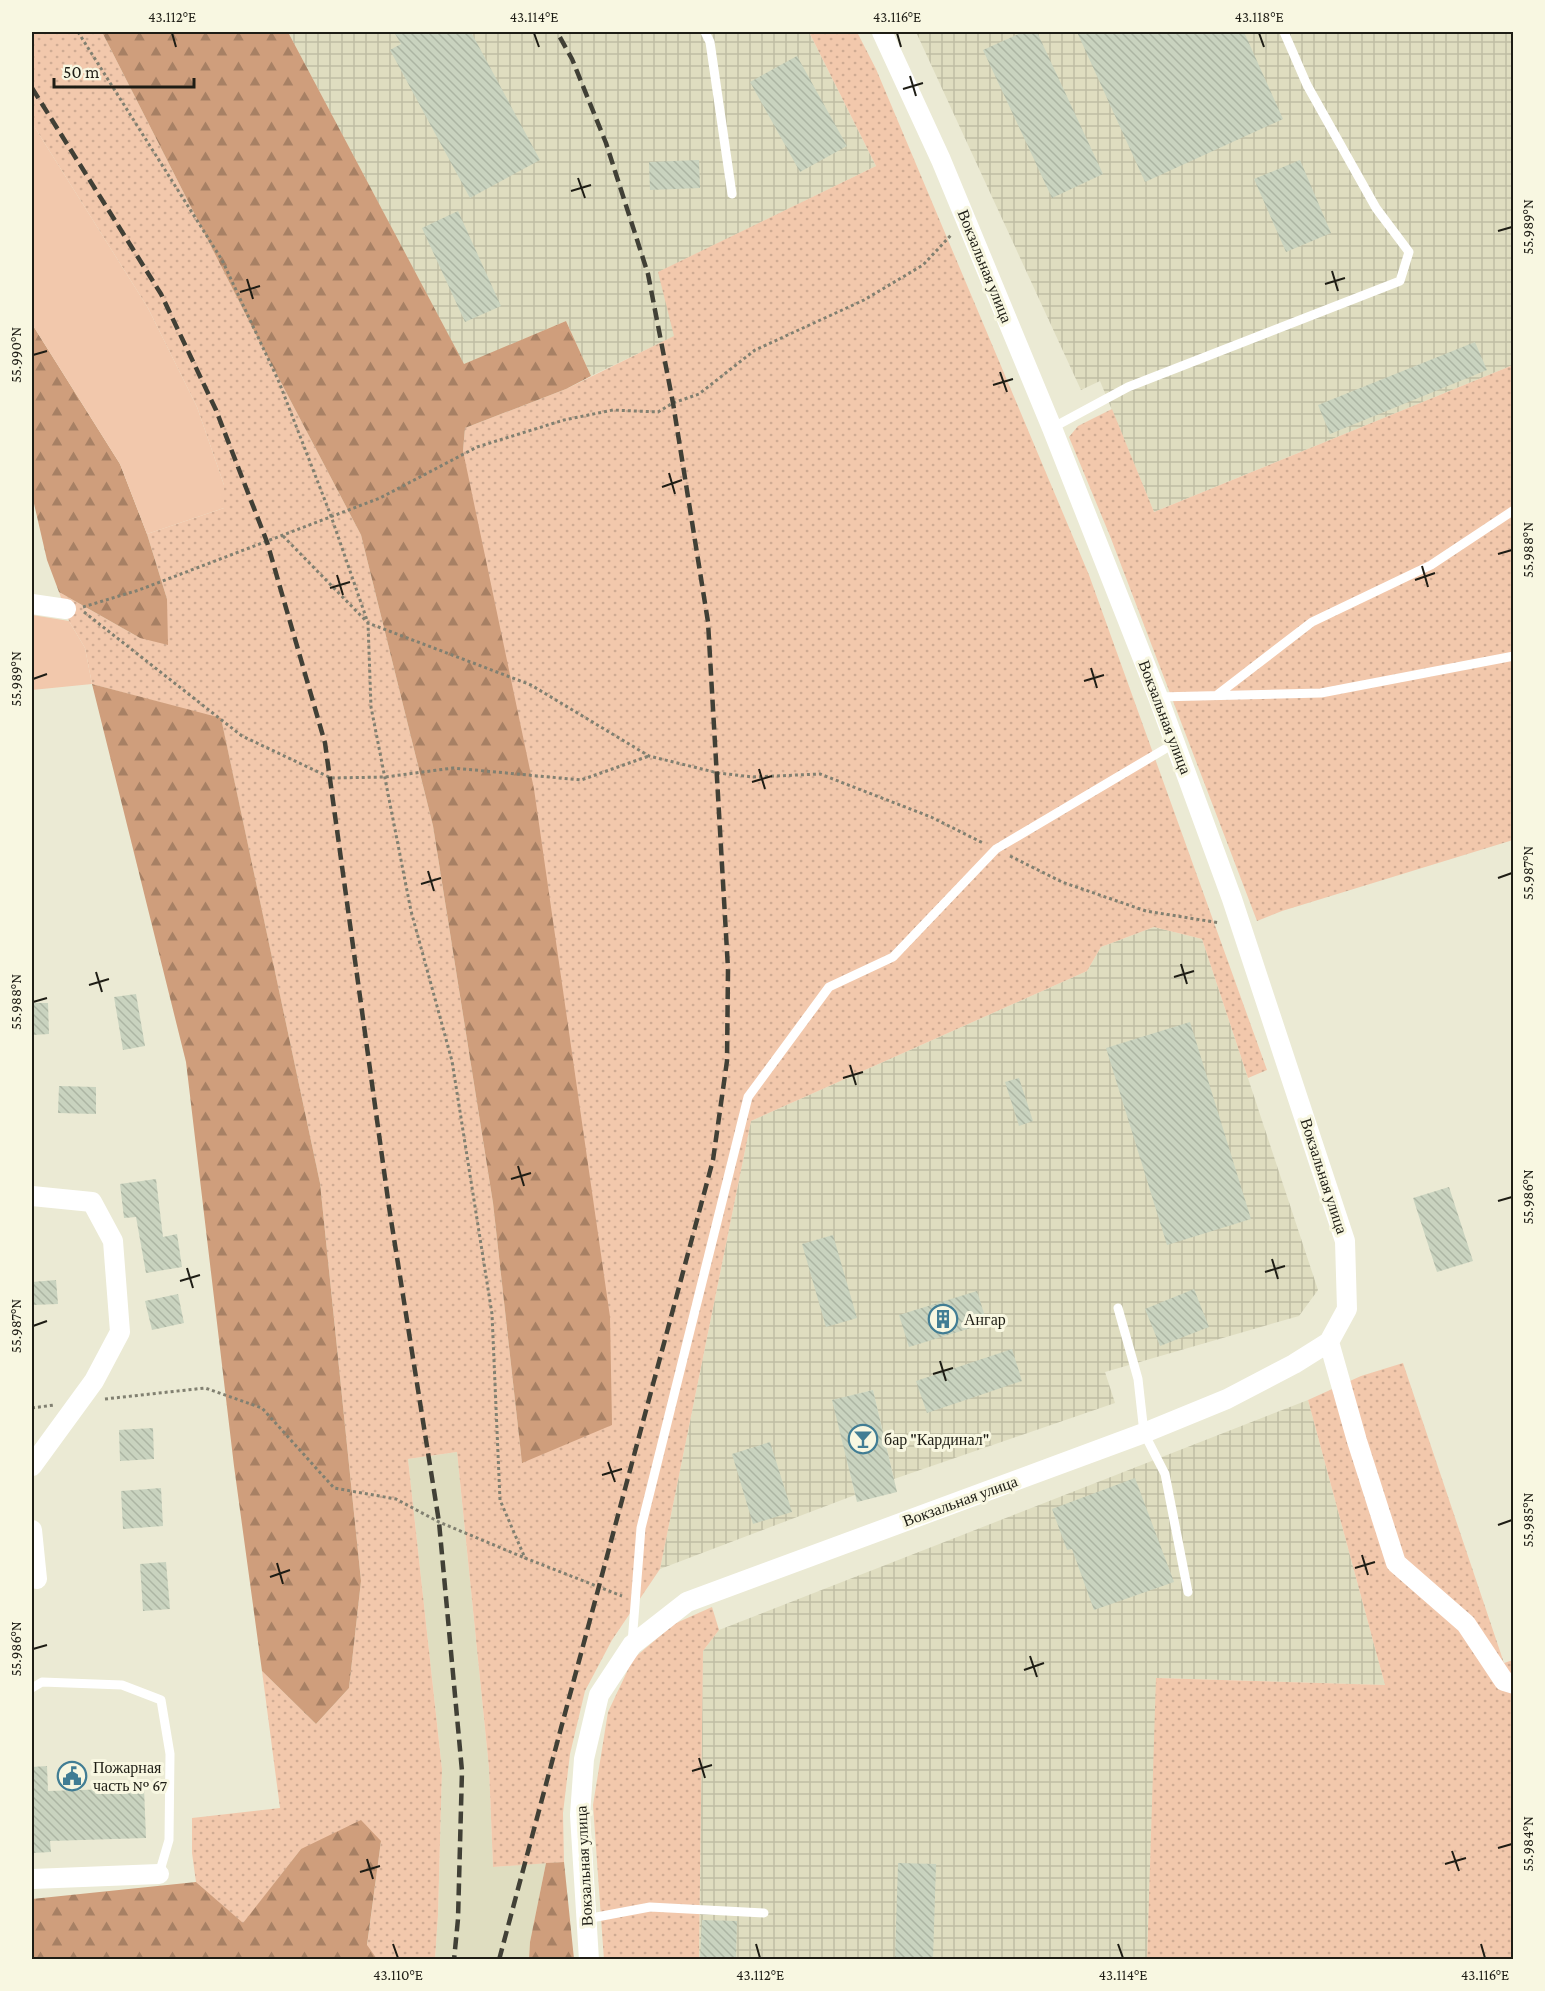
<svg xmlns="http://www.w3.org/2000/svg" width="1545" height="1991" viewBox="0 0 1545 1991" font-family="'Crimson Pro',serif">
<defs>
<pattern id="industrial-grid" width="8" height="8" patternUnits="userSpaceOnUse" patternTransform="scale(1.5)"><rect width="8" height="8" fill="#dfddc0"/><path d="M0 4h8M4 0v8" fill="none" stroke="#bfbda4"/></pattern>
<pattern id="grass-dots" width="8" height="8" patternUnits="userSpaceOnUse" patternTransform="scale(1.5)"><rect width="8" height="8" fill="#f2c8ac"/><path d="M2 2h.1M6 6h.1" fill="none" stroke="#cfab93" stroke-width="1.8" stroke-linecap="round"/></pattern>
<pattern id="forest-firs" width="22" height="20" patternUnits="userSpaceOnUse" patternTransform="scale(1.5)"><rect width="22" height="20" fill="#cf9e7c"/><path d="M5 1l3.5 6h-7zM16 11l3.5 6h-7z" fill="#a78064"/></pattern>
<pattern id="building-back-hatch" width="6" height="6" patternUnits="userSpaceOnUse" patternTransform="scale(1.5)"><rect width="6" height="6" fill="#c9d3bf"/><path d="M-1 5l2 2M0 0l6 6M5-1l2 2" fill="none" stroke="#acb5a3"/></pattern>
</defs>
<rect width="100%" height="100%" fill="#ebead4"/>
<path fill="#dfddc0" d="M457 1452 489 1768 493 1867 546 1863 530 1942 529 1959H435L438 1915 442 1769 408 1459Z"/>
<path fill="url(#industrial-grid)" d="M288 32H809L876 166 659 272 675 336 591 376 566 321 464 365Z
M916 32H1513V365L1154 512 1100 381 1081 390Z
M1154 927 1202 939 1318 1290 1299 1316 1105 1372 1115 1403 894 1479 873 1390 833 1400 855 1495 660 1569 751 1121 1087 971 1101 947Z
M1308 1400 1385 1685 1157 1678 1147 1959 699 1960 703 1651 719 1630Z"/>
<path fill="url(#grass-dots)" d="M32 32H102L253 329 361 535 433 826 493 1203 522 1463 463 451 465 428 566 389 674 336 658 272 876 166 809 32H857L876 69 1089 575 1267 1070 1248 1078 1202 939 1154 927 1101 947 1087 971 751 1121 660 1569 612 1640 585 1691 570 1754 563 1813 564 1862 493 1867 489 1768 457 1452 408 1459 442 1769 438 1915 435 1959H377L367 1946 381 1841 301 1849 243 1924 196 1882 192 1853V1818L280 1808 262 1671 316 1724 349 1688 361 1581 320 1183 221 719 92 684 85 648 69 621 59 592 140 638 167 599 147 534 224 508V485L197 407 148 308 32 123Z
M1513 365V840L1282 911 1257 921 1110 536 1069 437 1078 426 1112 409 1154 512Z
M1403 1363 1504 1663 1513 1660V1959L1147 1960 1156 1678 1385 1685 1308 1400 1361 1376Z
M712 1607 719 1630 703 1651 699 1959 604 1960 593 1805 608 1712 633 1659 674 1624Z"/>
<path fill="url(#forest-firs)" d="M102 32H288L464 364 566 321 591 376 566 389 465 428 463 451 534 789 610 1317 612 1425 522 1463 493 1203 433 826 361 535 253 329Z
M32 324 120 464 147 534 167 599 168 645 140 638 59 592 47 560 32 495Z
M92 684 221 718 320 1183 361 1581 349 1688 316 1724 262 1671 234 1466 186 1062Z
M361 1820 381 1841 367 1945 377 1959H32V1899L196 1882 243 1923 301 1849Z
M564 1862 574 1959H529L530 1942 546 1863Z"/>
<path fill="#f2c8ac" d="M32 123 148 308 197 407 224 485V508L147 534 120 464 32 324Z
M32 615 69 621 85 648 92 684 32 690Z"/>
<path fill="url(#building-back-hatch)" d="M394 32H471L540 160 470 198 390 50 401 44Z
M1023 32H1037L1103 174 1052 198 983 50Z
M1077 32H1244L1283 119 1145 182Z
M797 56 847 146 800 172 750 82Z
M699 160 700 188 650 190 649 162Z
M1300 160 1331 233 1286 252 1254 179Z
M458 211 501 306 465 322 422 228Z
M1475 342 1487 370 1330 434 1318 405Z
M136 994 145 1046 123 1050 114 997Z
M32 1003H48L49 1034 32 1035Z
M1190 1022 1251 1219 1167 1245 1106 1048Z
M1019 1078 1033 1121 1019 1126 1005 1082Z
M59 1086 96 1087V1114L58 1113Z
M156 1179 163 1237 177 1234 182 1267 146 1273 136 1217 124 1218 120 1184Z
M1449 1187 1473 1261 1437 1272 1413 1198Z
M833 1235 857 1318 826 1327 802 1244Z
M56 1280 58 1304 32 1305V1282Z
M1194 1289 1209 1327 1160 1346 1145 1309Z
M977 1291 987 1323 909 1347 899 1315Z
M178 1294 184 1323 152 1330 145 1301Z
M1012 1349 1022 1381 927 1413 916 1381Z
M873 1390 897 1492 857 1502 832 1400Z
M153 1428 154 1459 120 1461 119 1430Z
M770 1442 792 1512 753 1524 732 1454Z
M1135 1478 1174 1582 1094 1610 1072 1549 1067 1550 1052 1509Z
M161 1488 163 1526 123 1529 121 1491Z
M166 1562 170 1609 143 1611 140 1564Z
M47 1766 48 1791 144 1788 146 1838 50 1841 51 1852 32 1853V1767Z
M898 1863 936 1864 933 1959H895Z
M702 1920 737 1921 736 1959H700Z"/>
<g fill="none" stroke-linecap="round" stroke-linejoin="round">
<path stroke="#818071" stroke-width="3" stroke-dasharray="3 3" stroke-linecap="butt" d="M78 32 222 260 279 382 331 516 368 623 371 707 411 911 452 1061 492 1314 500 1500 525 1558 622 1596
M283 536 368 623 531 685 649 756 718 773 753 777 820 774 931 817 983 843
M83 607 139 590 380 498 477 447 564 420 613 410 658 412 673 403 699 394 755 350 864 300 923 265 952 234
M84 612 242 736 331 778 385 777 453 768 581 780 649 756
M1010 856 1062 882 1146 911 1220 923
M105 1399 205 1388 262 1408 334 1488 396 1499 439 1522 525 1558
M32 1408 54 1405"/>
<path stroke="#fff" stroke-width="9" d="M705 32 710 42 732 194
M1052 428 1128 387 1400 281 1409 252 1376 208 1307 85 1284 32
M1217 695 1312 622 1431 565 1514 510
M1158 697 1321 693 1514 656
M1118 1308 1138 1379 1144 1433 1165 1474 1188 1592
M632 1643 641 1528 748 1097 829 987 893 957 996 849 1175 743
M32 1688 42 1682 122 1685 161 1700 170 1754 169 1840 159 1874
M586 1919 650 1907 764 1913"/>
<path stroke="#fff" stroke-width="20" d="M32 604 66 609
M32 1196 92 1202 113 1241 120 1332 94 1381 32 1466
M1329 1342 1357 1441 1396 1563 1466 1624 1504 1681 1514 1684
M32 1530 37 1579
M32 1879 159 1874
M589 1960 580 1815 584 1759 599 1695 632 1645 687 1602 1144 1433 1227 1399 1294 1364 1329 1342 1347 1309 1345 1241 1232 899 1158 697 1052 428 941 160 882 32"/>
<path stroke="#414036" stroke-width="4.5" stroke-dasharray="12 6" stroke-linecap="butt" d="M32 88 161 294 216 410 267 542 325 743 389 1207 439 1522 462 1771 458 1919 454 1960
M499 1960 713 1160 727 1061 728 969 708 622 673 403 648 274 606 143 572 59 557 32"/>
</g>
<path fill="none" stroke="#1e1d15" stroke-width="2" d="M172 33 176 47M534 33 539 47M897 33 901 47M1259 33 1264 47M910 76 916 96M903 89 923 83M578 178 585 198M571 191 591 185M1498 231 1512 227M1332 271 1338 291M247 279 253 299M1325 284 1345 278M240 292 260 286M33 355 47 351M1000 372 1007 392M993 385 1013 379M669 473 675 494M662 487 682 480M1498 554 1512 550M1422 566 1428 587M337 575 343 595M1415 580 1435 573M330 588 350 582M1091 668 1097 688M33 679 47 674M1084 681 1104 675M759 769 765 789M752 782 772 776M428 871 434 891M1498 878 1512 873M421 884 441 878M1181 964 1187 984M96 972 102 992M1174 977 1194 971M89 985 109 979M33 1002 47 998M850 1065 856 1085M843 1078 863 1072M518 1166 524 1186M511 1179 531 1173M1498 1201 1512 1197M1272 1259 1278 1279M187 1268 193 1288M1265 1272 1285 1266M180 1281 200 1275M33 1326 47 1321M940 1361 946 1381M933 1374 953 1368M608 1462 615 1482M602 1475 622 1469M1498 1525 1512 1520M1362 1555 1368 1575M277 1563 283 1584M1355 1568 1375 1562M270 1577 290 1570M33 1649 47 1645M1030 1656 1037 1677M1024 1670 1044 1663M699 1758 705 1778M692 1771 712 1765M1498 1848 1512 1844M1452 1851 1459 1871M367 1859 373 1879M1445 1864 1466 1858M360 1872 380 1866M393 1944 398 1958M756 1944 760 1958M1118 1944 1123 1958M1481 1944 1485 1958"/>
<defs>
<g id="building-ring" transform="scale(1.5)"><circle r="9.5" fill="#f8f7e1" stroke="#417d94" stroke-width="1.5"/><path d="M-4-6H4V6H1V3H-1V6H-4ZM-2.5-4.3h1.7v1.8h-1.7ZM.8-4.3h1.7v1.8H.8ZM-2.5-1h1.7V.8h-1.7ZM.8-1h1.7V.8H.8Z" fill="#417d94"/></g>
<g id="bar-ring" transform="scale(1.5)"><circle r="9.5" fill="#f8f7e1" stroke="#417d94" stroke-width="1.5"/><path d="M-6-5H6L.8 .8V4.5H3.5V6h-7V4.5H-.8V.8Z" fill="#417d94"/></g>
<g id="civic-ring" transform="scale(1.5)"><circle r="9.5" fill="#f8f7e1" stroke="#417d94" stroke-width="1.5"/><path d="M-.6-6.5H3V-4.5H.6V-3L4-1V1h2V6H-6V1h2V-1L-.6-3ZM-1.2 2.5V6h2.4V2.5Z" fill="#417d94"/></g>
</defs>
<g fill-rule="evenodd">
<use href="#building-ring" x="943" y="1319"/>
<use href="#bar-ring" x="863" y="1439"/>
<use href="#civic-ring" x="72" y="1776"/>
</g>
<g text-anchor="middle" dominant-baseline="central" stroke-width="6" stroke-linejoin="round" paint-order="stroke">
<g font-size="16" fill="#1e1d15" stroke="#f8f7e1">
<text transform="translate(985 266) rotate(68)">Вокзальная улица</text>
<text transform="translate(1165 717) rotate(69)">Вокзальная улица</text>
<text transform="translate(1324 1176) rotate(72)">Вокзальная улица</text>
<text transform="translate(960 1501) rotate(-20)">Вокзальная улица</text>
<text transform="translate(584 1866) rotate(-93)">Вокзальная улица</text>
</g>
<g font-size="16" fill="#1e1d15" stroke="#f8f7e1" text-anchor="start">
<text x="964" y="1319">Ангар</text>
<text x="884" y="1439">бар "Кардинал"</text>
<text x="93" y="1767">Пожарная<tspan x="93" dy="18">часть № 67</tspan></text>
</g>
</g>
<rect width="1545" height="1991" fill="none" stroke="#f8f7e1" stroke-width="66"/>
<path d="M54 78v9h140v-9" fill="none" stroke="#1e1d15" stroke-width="3"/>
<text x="63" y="78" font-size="18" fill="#1e1d15" stroke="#f8f7e1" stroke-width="4.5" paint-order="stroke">50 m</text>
<rect x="33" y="33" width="1479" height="1925" fill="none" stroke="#1e1d15" stroke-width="2"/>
<g font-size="15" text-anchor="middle" fill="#1e1d15">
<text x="172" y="22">43.112°E</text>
<text x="534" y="22">43.114°E</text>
<text x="897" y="22">43.116°E</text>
<text x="1259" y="22">43.118°E</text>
<text transform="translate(1528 227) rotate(-90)" y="5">55.989°N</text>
<text transform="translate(16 355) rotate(-90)" y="5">55.990°N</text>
<text transform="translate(1528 550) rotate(-90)" y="5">55.988°N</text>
<text transform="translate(16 679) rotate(-90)" y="5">55.989°N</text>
<text transform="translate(1528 873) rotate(-90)" y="5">55.987°N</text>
<text transform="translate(16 1002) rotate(-90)" y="5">55.988°N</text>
<text transform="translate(1528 1197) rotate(-90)" y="5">55.986°N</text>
<text transform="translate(16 1326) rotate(-90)" y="5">55.987°N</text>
<text transform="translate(1528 1520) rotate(-90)" y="5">55.985°N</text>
<text transform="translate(16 1649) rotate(-90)" y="5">55.986°N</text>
<text transform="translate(1528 1844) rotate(-90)" y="5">55.984°N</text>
<text x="398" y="1980">43.110°E</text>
<text x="760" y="1980">43.112°E</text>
<text x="1123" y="1980">43.114°E</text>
<text x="1485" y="1980">43.116°E</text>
</g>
</svg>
